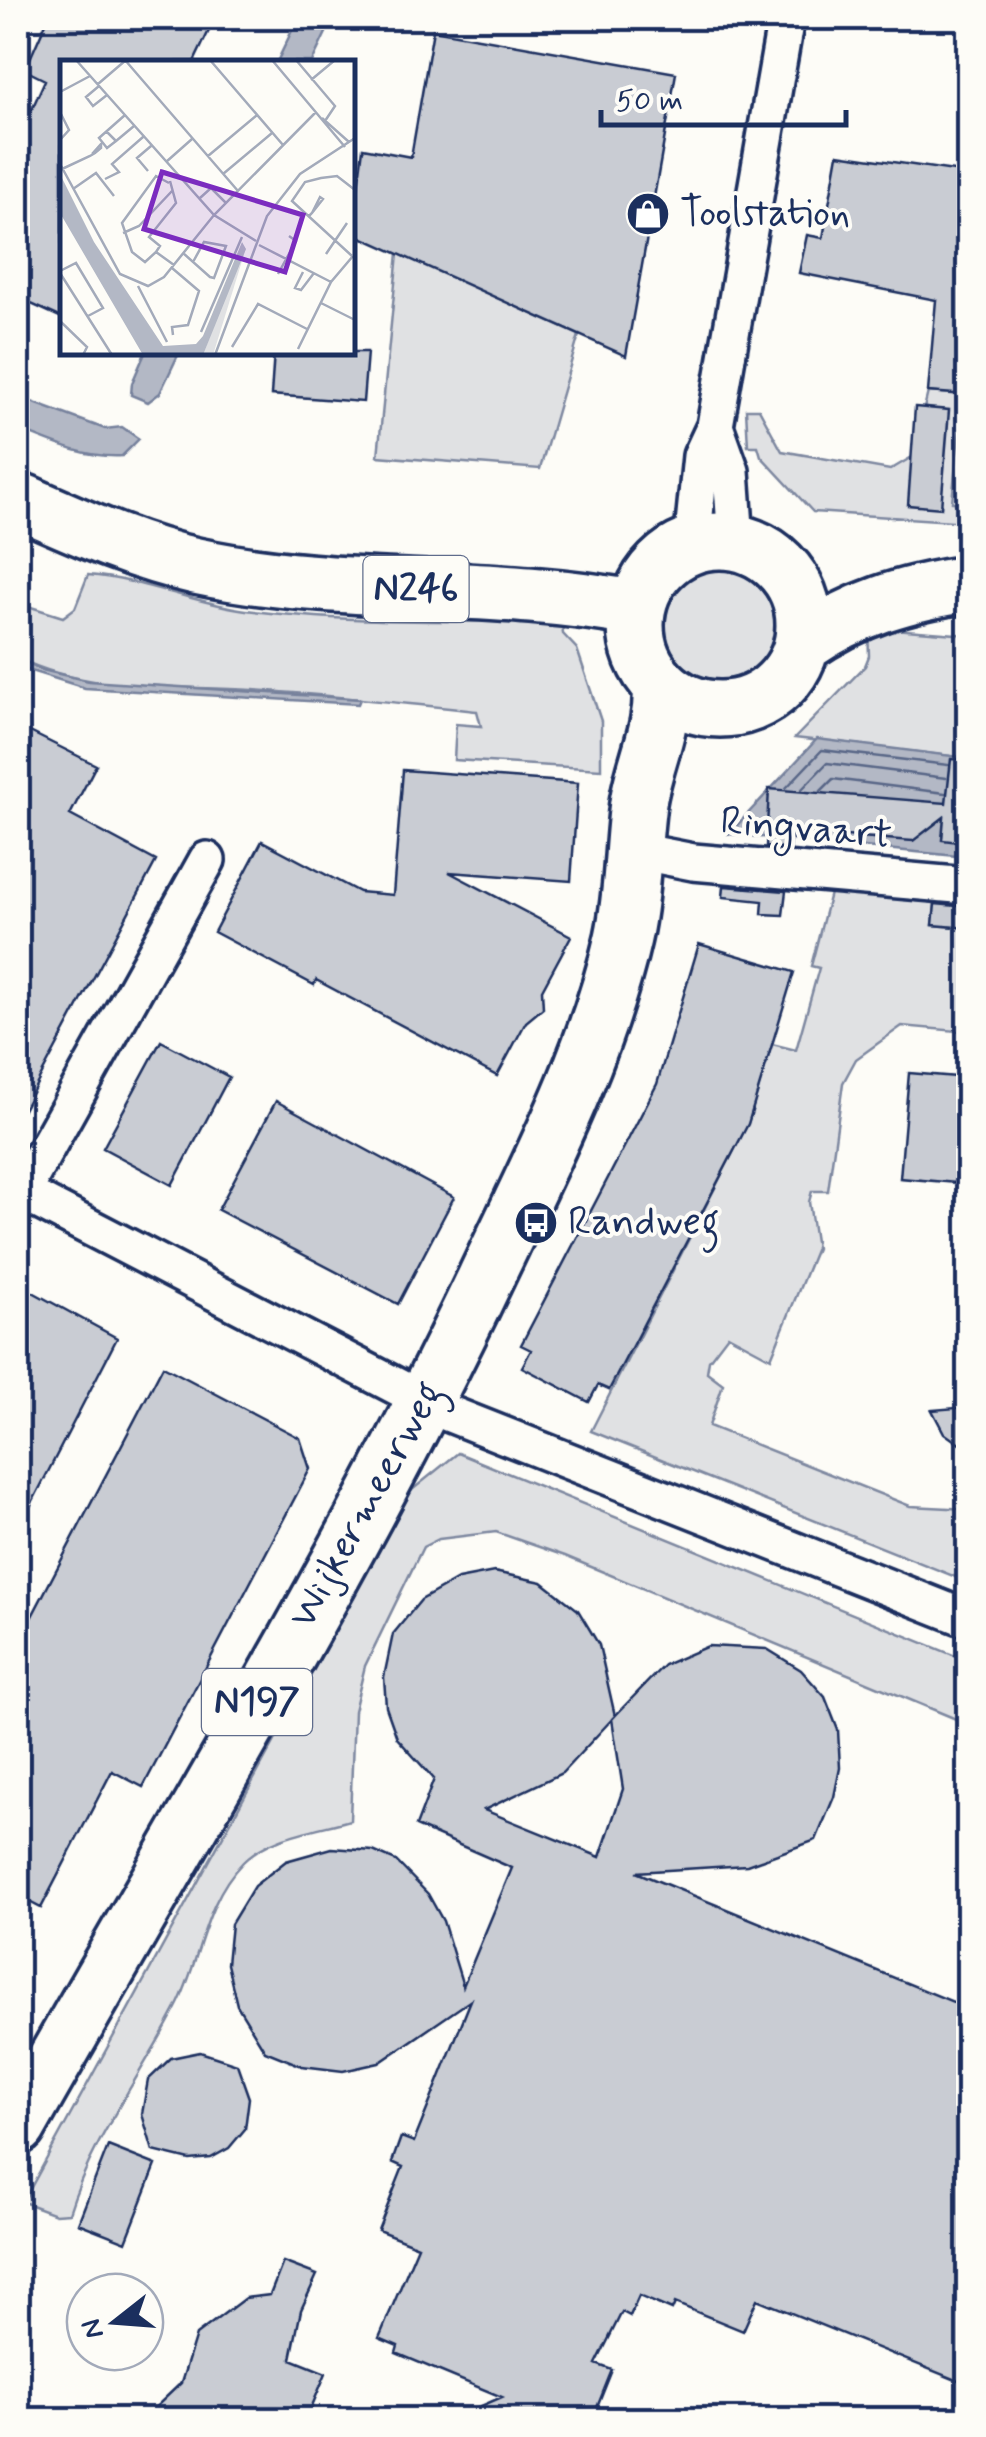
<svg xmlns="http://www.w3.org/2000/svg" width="986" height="2437" viewBox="0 0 986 2437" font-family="Mynerve,sans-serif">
<rect width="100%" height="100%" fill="#fdfcf7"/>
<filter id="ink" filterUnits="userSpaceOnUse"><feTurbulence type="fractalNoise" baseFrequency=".01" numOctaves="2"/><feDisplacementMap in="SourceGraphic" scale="20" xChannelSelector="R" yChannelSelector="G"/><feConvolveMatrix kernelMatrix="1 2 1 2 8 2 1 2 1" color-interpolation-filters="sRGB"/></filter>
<g filter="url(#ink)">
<path fill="#e0e1e3" stroke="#7e88a0" stroke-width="2.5" d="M398 253 579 335 540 469 378 456Z
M928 392 963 395 952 502 968 504V522L813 512 761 456 758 446H748L746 409H759L782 451 890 470 912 457Z
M659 627a58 58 0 1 1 116 0a58 58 0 1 1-116 0Z
M88 575C142 579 193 603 246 610 350 624 458 620 562 622L563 634 577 649 601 721V769L454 760 456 724 481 726 477 711C402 703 328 695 253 690 176 685 88 693 18 658V603L63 617 75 608Z
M868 627 968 635V758L795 738 865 666 869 656Z
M834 878 926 894 935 904 933 925 968 928V1032L902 1026 856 1059 843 1083 828 1191H812L809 1202 816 1248 771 1358 728 1335 709 1360 707 1372 723 1384 709 1426 910 1506 968 1509V1582L591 1431 748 1123 772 1044 796 1050 819 968 811 966Z
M458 1453 968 1661V1724L565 1556 496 1532 439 1539 423 1547 365 1666 354 1711 350 1820C316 1830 268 1836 243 1862 203 1903 201 1960 176 2008 141 2076 92 2139 69 2213L55 2214 23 2202 412 1490Z"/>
<path fill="#b3b8c5" stroke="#76819c" stroke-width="2.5" d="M298 18H333L312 62H277Z
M145 353H179L160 393 148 402 131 395 132 383Z
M18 397 105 429 122 427 139 439 122 456C85 458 52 443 18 429Z
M18 658 42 670 89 681 360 699 358 704 85 688 18 667Z
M817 739 968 758V857L729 834Z"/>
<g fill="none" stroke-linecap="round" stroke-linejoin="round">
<path stroke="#586687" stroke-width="2.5" d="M786 788 822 750 948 765
M802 789 827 763 946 778
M821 791 833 779 945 793"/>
</g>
<path fill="#c9ccd3" stroke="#1b2f5e" stroke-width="2.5" d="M48 18H215L194 62H62V318L18 298V140L45 80 25 70Z
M433 30 676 73 626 356 352 233 363 148 411 157Z
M838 154 968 173V395L928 392 936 300 799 273 807 235 823 238Z
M274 352H367L363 402 271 395Z
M915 407 949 410 941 508 908 505Z
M18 726 96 765 70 815 156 861 18 1119Z
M951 759 968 760V843L942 840 944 817 913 841 792 832 790 849 766 847 769 789 946 803Z
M403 770 578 783 571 881 449 872 571 936 542 990 543 1008 526 1022 497 1076 316 980 314 985 214 932 262 841 359 892 393 895Z
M724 886 786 891 783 915 762 914 763 901 723 897Z
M935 904 968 907V928L933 925Z
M699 944 794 972 748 1124 609 1390 598 1385 589 1402 522 1367 531 1350 521 1345 657 1084Z
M161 1041 229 1077 172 1185 103 1148Z
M909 1073 968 1078V1184L900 1178Z
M276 1101 454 1197 398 1304 218 1210Z
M18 1284 117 1338 18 1530Z
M163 1366 300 1438 310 1469 143 1787 112 1771 41 1908 18 1896V1614L30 1620Z
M968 1407V1450L944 1433 932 1410Z
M494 1572 542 1582 578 1610 599 1645 615 1716 562 1773 484 1810 600 1857 623 1789 612 1719 664 1665 708 1646 767 1649 801 1670 825 1697 838 1730 840 1768 834 1797 816 1840 747 1865 636 1872 968 2008V2385L757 2299 743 2331 675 2303 672 2310 639 2296 630 2316 622 2312 596 2364 612 2370 592 2420H449L502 2397 396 2353 398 2346 379 2338 418 2246 378 2230 403 2167 392 2162 401 2137 414 2142 471 2000 379 2063 343 2071 302 2066 265 2051 237 2005 227 1964 231 1924 254 1886 286 1861 332 1848 373 1851 396 1861 428 1894 443 1921 463 1986 512 1868 416 1826 434 1779 397 1738 386 1707 384 1677 393 1634 421 1600 458 1579Z
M200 2052 237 2064 249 2098 245 2129 229 2148 211 2158 190 2160 153 2151 142 2114 148 2080 171 2058Z
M108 2146 156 2165 126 2242 78 2223Z
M283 2262 317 2275 301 2310 291 2359 326 2373 306 2420H142L181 2383 196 2335 245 2298 270 2295Z"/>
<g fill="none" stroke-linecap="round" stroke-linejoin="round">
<g stroke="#1b2f5e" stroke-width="42">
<path id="street" d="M715 426 731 471 736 541
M692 544 701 456 715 426 786 18
M637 851 693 862 968 886
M18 1190 450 1414 968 1619
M22 1192 207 860"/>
</g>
<g stroke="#1b2f5e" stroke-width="62">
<path id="primary" d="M18 500C75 525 135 553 196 566 341 597 492 581 637 609
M636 625a84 84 0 1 1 168 0a84 84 0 1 1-168 0Z
M803 644C855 608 906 593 968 584
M18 2126C176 1846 347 1569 485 1279 537 1169 596 1057 623 938 633 893 632 848 638 803 644 763 664 727 661 686"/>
</g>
<use href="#street" stroke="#fdfcf7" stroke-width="35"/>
<use href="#primary" stroke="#fdfcf7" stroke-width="55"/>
</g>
</g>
<defs>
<g id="shop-disc" transform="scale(2.25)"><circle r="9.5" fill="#1b2f5e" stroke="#fdfcf7"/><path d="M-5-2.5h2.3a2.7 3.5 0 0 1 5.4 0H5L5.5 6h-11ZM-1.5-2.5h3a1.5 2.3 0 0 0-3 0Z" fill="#fff"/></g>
<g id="bus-disc" transform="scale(2.25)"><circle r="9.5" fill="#1b2f5e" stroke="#fdfcf7"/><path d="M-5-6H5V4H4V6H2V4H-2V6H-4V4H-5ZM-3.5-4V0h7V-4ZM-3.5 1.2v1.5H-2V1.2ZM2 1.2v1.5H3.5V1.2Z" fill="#fff"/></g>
</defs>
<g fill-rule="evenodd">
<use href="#shop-disc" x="648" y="214"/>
<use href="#bus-disc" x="536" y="1223"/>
</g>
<g text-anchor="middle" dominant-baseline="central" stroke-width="8" stroke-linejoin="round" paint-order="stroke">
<g fill="#fdfcf7" stroke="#5f6c8c" stroke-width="2.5">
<rect x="363.5" y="556" width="105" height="66" rx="8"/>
<rect x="202" y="1669" width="110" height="66" rx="8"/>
</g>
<g font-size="38" font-weight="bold" fill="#1b2f5e">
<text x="416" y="589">N246</text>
<text x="257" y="1702">N197</text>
</g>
<g font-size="40" fill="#1b2f5e" stroke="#fdfcf7" text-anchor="start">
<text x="680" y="214">Toolstation</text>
<text x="568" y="1223">Randweg</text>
</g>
<g font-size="40" fill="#1b2f5e" stroke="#fdfcf7">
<text transform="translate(806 829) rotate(5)">Ringvaart</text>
<text transform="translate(367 1505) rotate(-61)">Wijkermeerweg</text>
</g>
</g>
<g transform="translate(60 60)">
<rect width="295" height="295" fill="#fdfcf7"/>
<path d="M186 188 153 295H143L177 206Z" fill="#e0e1e3"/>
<path d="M0 114 34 182 103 286 136 284 143 276 182 182 186 189 143 295H83L0 153Z" fill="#b3b8c5"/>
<path fill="none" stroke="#a3aaba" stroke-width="2.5" d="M16 0 154 155 196 181M65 0 178 131M150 0 223 85M212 0 285 87M236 0 275 46 265 61M251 20 275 0M38 24 66 0M39 26 26 37 33 46 47 35M0 32 30 16M0 52 9 70 0 80M262 58 289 82M46 71 56 81 74 66M56 81 47 88 39 78 65 55M148 96 197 55M106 102 132 79M0 104 60 214 88 226 104 217 154 155 256 52M2 109 30 96 35 93 41 88V84L32 94M88 111 77 98 91 86M163 114 212 73M45 119 59 112 52 104 83 77M110 121 116 143 89 177 100 186 96 192 114 205M13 129 36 113 54 136M140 138 151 128 166 143M248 157 252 153 263 139 260 137 252 153M63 173 79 166 112 131M199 185 271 222M96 192 85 202 72 192 62 163 96 116 109 123M123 193 150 217 154 218 166 186 144 182 133 202M266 194 287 163M292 196 232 141 245 122 261 118 277 116 295 130M112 208 139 231 128 265 112 267 113 275M0 211 16 203 43 248 28 256M243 212 235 228 241 230 254 213M0 213 52 295M218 214 236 181 229 176M78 226 107 282M261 243 295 260M0 261 27 287 23 295M141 272 182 177M172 287 198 244 247 269M238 289 271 222 293 196M155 295 207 156 240 114 295 78"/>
<path fill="#7b2cbf" fill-opacity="0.15" stroke="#7b2cbf" stroke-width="5" d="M102 112 243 155 225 212 84 169Z"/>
<rect width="295" height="295" fill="none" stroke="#1b2f5e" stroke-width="5"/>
</g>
<rect width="986" height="2437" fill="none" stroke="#fdfcf7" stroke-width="60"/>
<rect x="30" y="30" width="926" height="2377" fill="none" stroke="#1b2f5e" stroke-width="4" filter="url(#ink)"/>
<g transform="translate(115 2322) rotate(253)"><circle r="48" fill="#fdfcf7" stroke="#a3aaba" stroke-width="2.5"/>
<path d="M0-8L18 38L0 25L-18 38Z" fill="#1b2f5e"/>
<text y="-15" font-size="28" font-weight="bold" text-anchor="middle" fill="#1b2f5e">N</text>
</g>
<path d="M601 110v15h245v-15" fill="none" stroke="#1b2f5e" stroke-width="5"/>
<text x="616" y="110" font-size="30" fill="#1b2f5e" stroke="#fdfcf7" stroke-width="8" paint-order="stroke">50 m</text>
</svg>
